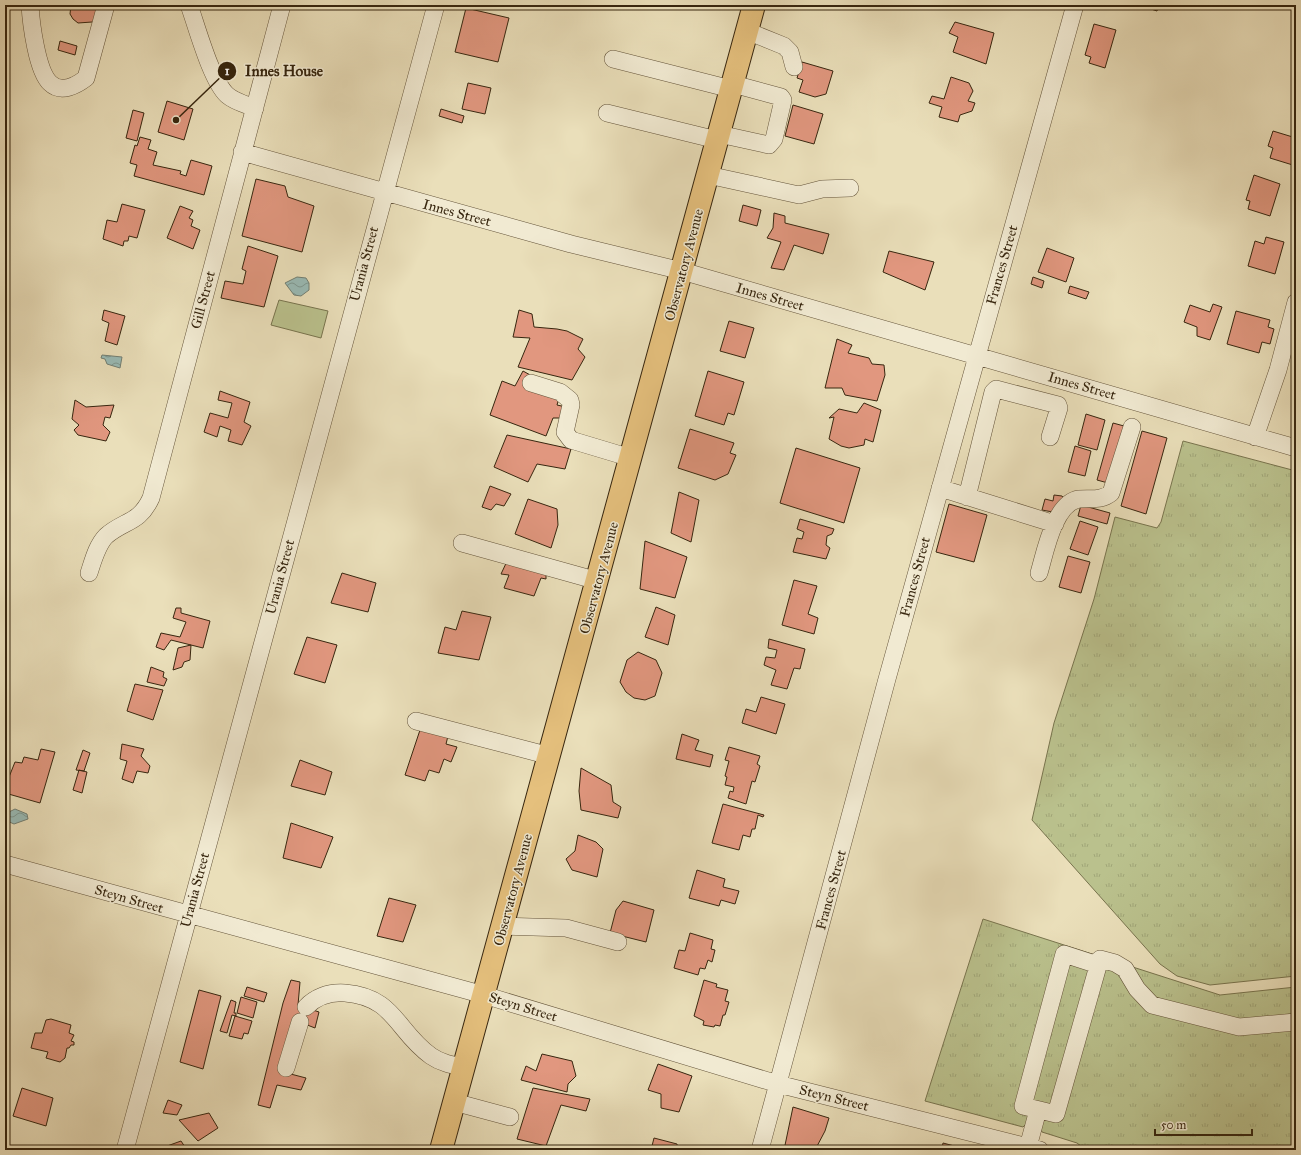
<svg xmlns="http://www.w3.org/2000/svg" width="1301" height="1155" viewBox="0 0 1301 1155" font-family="'IM FELL Great Primer',serif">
<defs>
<pattern id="grass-tufts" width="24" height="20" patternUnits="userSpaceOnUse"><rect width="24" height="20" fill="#bac18d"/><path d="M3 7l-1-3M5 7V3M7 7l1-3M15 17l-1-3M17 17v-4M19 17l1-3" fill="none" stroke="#a0a678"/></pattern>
<pattern id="water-waves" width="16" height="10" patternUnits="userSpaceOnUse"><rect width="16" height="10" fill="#99bbb6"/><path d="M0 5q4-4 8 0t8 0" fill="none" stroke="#7e9892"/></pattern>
</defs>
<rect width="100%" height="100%" fill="#eadfba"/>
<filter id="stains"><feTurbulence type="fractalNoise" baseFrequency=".005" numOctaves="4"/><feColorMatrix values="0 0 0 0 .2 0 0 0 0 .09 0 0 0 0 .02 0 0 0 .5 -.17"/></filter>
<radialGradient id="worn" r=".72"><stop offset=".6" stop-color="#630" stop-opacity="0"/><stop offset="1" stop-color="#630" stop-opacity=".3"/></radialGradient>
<path fill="url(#grass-tufts)" stroke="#78744e" d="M1183,441l113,30v505l-86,9 -33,-9 -17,-12 -128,-144 22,-97 40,-124 21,-82 42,11 4,-6z
M983,919l237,76 76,-8v163h-210l-9,-7 -35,-11 -3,-6 -11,-4 -5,5 -98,-26z"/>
<path fill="#bac18d" stroke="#78744e" d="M279,300l49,11 -7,27 -50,-13z"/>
<path fill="url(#water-waves)" stroke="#727f73" d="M297,277l9,1 3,5v7l-8,6 -7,-1 -9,-12z
M102,355l20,2 -2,11 -13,-4 -2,-5 -4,-1z
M15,809l12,5 1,5 -14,5 -9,-4 2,-7z"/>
<path fill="#e1977f" stroke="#37260f" d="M71,5h28l-2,12 -5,5 -14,1 -5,-4 -3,-5z
M1149,5h10l-2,6 -9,-3z
M466,8l43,10 -11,44 -43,-10z
M955,22l39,11 -8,31 -33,-12 5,-15 -9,-4z
M1094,24l22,6 -11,38 -16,-5 2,-6 -6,-2z
M60,41l17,5 -2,9 -17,-5z
M802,62l31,9 -7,23 -11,3 -16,-5 4,-12 -6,-2z
M951,77l18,6 4,8 -5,10 7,2 -3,8 -12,4 -2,7 -19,-5 3,-10 -13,-4 3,-7 12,3z
M468,83l23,5 -6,26 -23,-5z
M167,101l26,8 -9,31 -26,-8z
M793,105l30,9 -9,30 -29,-8z
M441,109l23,7 -2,7 -23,-7z
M133,110l11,3 -7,28 -11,-3z
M1273,131l23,7v28l-26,-8 3,-10 -5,-2z
M140,137l11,3 -3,9 9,3 -4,13 28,6 -1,3 6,2 5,-16 21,6 -8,29 -70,-19 3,-11 -7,-2 5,-18 2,1z
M1254,175l26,9 -10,32 -22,-7 2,-8 -4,-1z
M256,179l29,7 3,11 26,9 -12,46 -60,-16z
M122,204l23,6 -8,28 -8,-2 -1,5h-4l-1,5 -20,-7 4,-19 10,2z
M743,205l18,5 -4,16 -18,-5z
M180,206l13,5 -4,7 4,2 -2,6 9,4 -7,19 -26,-11z
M774,213l11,3v7l44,11 -6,20 -29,-9 -10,25 -13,-2 10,-26 -14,-4 6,-10z
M1266,237l18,5 -9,32 -27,-8 7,-25 9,3z
M248,246l30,10 -14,51 -43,-9 4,-17 18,3 3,-13 -4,-2z
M1047,248l27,10 -8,24 -28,-10z
M889,251l45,11 -9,28 -42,-18z
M1033,277l11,4 -2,7 -11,-4z
M1070,286l19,6 -3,7 -18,-6z
M1213,304l9,3 -12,33 -13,-4v-9l-13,-5 6,-17 20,7z
M104,310l21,6 -8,29 -12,-4 4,-18 -7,-3z
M519,310l13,4 2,13 23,2 10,2 16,8 -5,10 7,8 -13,23 -54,-13 12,-29 -17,-1z
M1236,311l34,9 -2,7 6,2 -4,15 -8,-2 -3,11 -32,-9z
M729,321l25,7 -9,30 -25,-7z
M837,339l15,6 -4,8 21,5 3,6 12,1 1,10 -8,26 -32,-6 -3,-7h-17z
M523,371l9,5 27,22 -2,7 9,2 -4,11h-9l-7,18 -56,-21 12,-34 13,5z
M708,371l36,11 -10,33 -6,-2 -4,12 -29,-9z
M220,391l30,11 -6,20 7,4 -9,19 -14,-4 3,-11 -11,-4 -3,11 -13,-5 6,-19 18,5 4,-15 -14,-3z
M75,400l11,7 28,-2 -4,13 -5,-1 -2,8 7,7 -4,9 -28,-6 -4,-5 5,-5 -7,-6z
M864,403l17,7 -8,32 -8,-3 -1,6 -15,3 -8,-2 -12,-7 5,-22 -5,1 10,-9 18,4z
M1086,414l19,6 -8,30 -19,-5z
M1113,423l11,3 -16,57 -11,-3z
M690,429l44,14 -4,10 6,2 -8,19 -13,6 -37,-12z
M1142,431l25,7 -21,76 -25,-8z
M507,435l64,14 -6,20 -28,-5 -9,18 -34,-15z
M1075,446l16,5 -6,25 -17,-4z
M796,448l64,20 -16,55 -64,-20z
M490,486l21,8 -7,12 -8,-2 -5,6 -9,-3z
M679,492l20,8 -8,42 -20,-9z
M1054,495l8,1 4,5 -8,12 -16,-3 3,-11 8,2z
M528,499l29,10 1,16 -7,23 -36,-14z
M949,504l38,11 -13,47 -38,-10z
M1081,505l29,8 -3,11 -29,-8z
M800,519l34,10 -2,5 -5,2 -1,9 4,3 -4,11 -33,-7 4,-14 5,1 2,-7 -7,-3z
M1080,521l18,6 -10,28 -18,-6z
M645,541l42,16 -12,41 -35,-9z
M1068,556l22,6 -9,31 -22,-6z
M509,557l37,13v9l-5,-1 -7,18 -30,-8 5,-13 -8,-1z
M342,573l34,10 -8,29 -37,-9z
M794,580l23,6 -9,28 10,4 -4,16 -32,-9z
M656,607l19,8 -7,30 -23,-8z
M176,608h5v5l29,8 -7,27 -32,-8 -7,10 -8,-3 5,-14 19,4 6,-15 -13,-4z
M462,611l29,6 -12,43 -41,-7 7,-26 11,3z
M307,637l30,8 -12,38 -31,-9z
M769,639l36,10 -5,20 -6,-1 -7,21 -16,-4 5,-15 -12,-5 2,-8 9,1 2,-8 -9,-2z
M191,645l-1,15 -6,2 -2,5 -9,3 5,-22z
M638,652l18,8 6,13 -7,23 -10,4 -11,-2 -8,-6 -6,-10 7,-22z
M151,667l13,5 -1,5 4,2 -3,7 -17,-4z
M135,684l28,6 -10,30 -26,-9z
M761,697l24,7 -9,30 -34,-11 4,-14 10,3z
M422,724l27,8 -3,12 11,3 -6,15 -7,-3 -5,14 -10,-3 -4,11 -20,-6z
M682,734l17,6 -4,10 18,5 -3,12 -34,-8z
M122,744l22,5 -3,7 9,10 -2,7 -11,-2 -4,12 -11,-4 5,-18 -7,-2z
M729,747l31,9 -3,8 3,2 -5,16 -3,-1 -6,23 -18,-6 2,-7 3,1 1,-5 -9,-2 2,-8 -2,-1 4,-15 -4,-1z
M41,749l14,3 -15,51 -35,-10v-6l10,-25 7,1 2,-6 14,3z
M83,750l7,3 -6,18 -8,-1z
M300,760l32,12 -7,23 -34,-9z
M581,768l30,17 2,17 8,5 -3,11 -37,-8 -2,-19z
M79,770l8,2 -5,21 -9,-3z
M723,804l41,11 -1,2 -5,-2 -3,14h-3l-2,8 -7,-2 -4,15 -27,-7z
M291,823l42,14 -12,31 -38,-10z
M578,835l18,7 7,7 -6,28 -25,-7 -6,-11 9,-8z
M697,870l28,9 -2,8 16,4 -4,13 -14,-4 -2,6 -30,-8z
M389,898l27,7 -13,37 -26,-6z
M623,901l31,9 -8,32 -36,-9 6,-23z
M690,933l23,7 -2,9 4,1 -3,12 -4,-2 -3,9 -5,-1 -2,7 -24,-7 5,-18 6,1z
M291,980l9,2 -2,23 21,7 -4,16 -18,-7 -14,51 23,6 -5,12 -24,-5 -7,23 -12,-3 25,-102z
M704,980l13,4 -1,3 12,3 -3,11 4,1 -4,13h-2l-3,11 -5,-1 -1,2 -11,-2 1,-4 -10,-5z
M247,987l20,6 -3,9 -20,-6z
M199,990l22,6 -18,73 -23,-7z
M241,997l16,5 -4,16 -16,-5z
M231,1000l5,2 -2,11h2v3l-4,-1 -5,18 -7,-2z
M235,1016l17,5 -4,13 -4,-1 -2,6 -13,-3z
M51,1019l20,6 -2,8 5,2 -3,6 3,1v3h-3l-2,3h-2l-2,10 -5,4 -14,-4 2,-6 -17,-4 4,-15h7l4,-13z
M542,1054l30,7 4,15 -8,8 -1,8 -46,-12 5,-14 10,5z
M658,1064l34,12 -13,36 -18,-4v-14l-13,-4z
M22,1088l31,10 -7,28 -33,-10z
M533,1088l57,11 -4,12 -25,-6 -15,41 -29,-7z
M168,1100l14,5 -5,10 -14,-2z
M793,1107l36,11 -4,13 -10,19h-31z
M209,1113l9,15 -20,13 -19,-21z
M654,1138l23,6 1,6h-27z
M181,1141l6,9h-31z
M943,1143l19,5 -1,2h-29l1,-4 9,2z"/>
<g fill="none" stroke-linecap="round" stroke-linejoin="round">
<g stroke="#64543a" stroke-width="18">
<path id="minor" d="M30,5c1,18 7,66 20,78 11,11 27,2 36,-5l20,-73
M189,5c8,22 22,75 38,90 8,7 18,9 28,13
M747,31l37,15 6,6 4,15
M613,59l118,30
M607,113l110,27
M719,134l50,11 5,-6 9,-39 -2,-3 -48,-13
M242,152l329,92 111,27 614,177
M708,175l91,20 23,-6 28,-1
M531,383l29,9 10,8 1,5 -6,27 6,8 60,18
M1255,437l23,-67 18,-68
M940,488l115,36
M967,497l26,-105 3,-3 62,16 1,3 -9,29
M462,543l136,38
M89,573c4,-12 8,-28 17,-37 18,-16 33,-12 45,-38l131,-493
M1039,573c6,-20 15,-70 40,-74 12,-1 22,2 32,-6l21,-66
M416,721l134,35
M5,864l479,131 294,89 262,66
M503,926l63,2 52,14
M1098,965l-34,-11 -41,152 33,8 44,-155 15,4 10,6 12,20 15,16 87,22 57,-5
M306,1007c10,-10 24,-15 39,-14 50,4 51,38 86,63 10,7 21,9 32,11
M286,1068l14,-46
M454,1102l56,15
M1028,1147l10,-37
M125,1150l311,-1145
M760,1150l127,-471 188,-674"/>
</g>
<g stroke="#37260f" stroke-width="24">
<path id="major" d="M441,1150l313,-1145"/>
</g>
<use href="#minor" stroke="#f1ead2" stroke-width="17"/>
<use href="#major" stroke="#e5c07d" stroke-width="22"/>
</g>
<g text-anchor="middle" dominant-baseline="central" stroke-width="3" stroke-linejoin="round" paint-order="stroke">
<g font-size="14" fill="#37260f" stroke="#f1ead2">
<text transform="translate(457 213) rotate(15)">Innes Street</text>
<text transform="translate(364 264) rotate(-75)">Urania Street</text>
<text transform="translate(684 265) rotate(-75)">Observatory Avenue</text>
<text transform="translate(1002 265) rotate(-74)">Frances Street</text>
<text transform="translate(770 297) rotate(16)">Innes Street</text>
<text transform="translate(203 300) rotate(-75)">Gill Street</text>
<text transform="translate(1082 386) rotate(16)">Innes Street</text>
<text transform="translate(280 577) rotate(-75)">Urania Street</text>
<text transform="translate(915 577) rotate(-75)">Frances Street</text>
<text transform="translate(599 578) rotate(-75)">Observatory Avenue</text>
<text transform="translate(195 890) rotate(-75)">Urania Street</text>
<text transform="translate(513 890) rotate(-75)">Observatory Avenue</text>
<text transform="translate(831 890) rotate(-75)">Frances Street</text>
<text transform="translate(129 899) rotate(16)">Steyn Street</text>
<text transform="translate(523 1007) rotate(17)">Steyn Street</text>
<text transform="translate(834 1098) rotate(14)">Steyn Street</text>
</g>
</g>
<path fill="none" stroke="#37260f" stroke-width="1.5" d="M176 120L227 71"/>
<g fill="#37260f" stroke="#f1ead2" stroke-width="1.5">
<circle cx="176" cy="120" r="4"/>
<circle cx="227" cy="71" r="10"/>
</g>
<g font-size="12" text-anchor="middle" font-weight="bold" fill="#fff">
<text x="227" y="75">1</text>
</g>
<g font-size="15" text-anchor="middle" font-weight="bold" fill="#37260f" stroke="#f1ead2" stroke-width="3" stroke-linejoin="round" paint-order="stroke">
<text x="284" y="76">Innes House</text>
</g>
<rect width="1301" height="1155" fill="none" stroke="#eadfba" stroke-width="20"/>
<rect x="6" y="6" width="1289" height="1143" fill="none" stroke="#37260f" stroke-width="2"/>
<rect x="10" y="10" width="1281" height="1135" fill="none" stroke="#37260f"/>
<path d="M1155 1129v6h97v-6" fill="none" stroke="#37260f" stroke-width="2"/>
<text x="1161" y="1129" font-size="12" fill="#37260f" stroke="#f1ead2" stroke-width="3" paint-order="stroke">50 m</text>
<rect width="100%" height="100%" filter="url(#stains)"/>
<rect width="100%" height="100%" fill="url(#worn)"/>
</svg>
